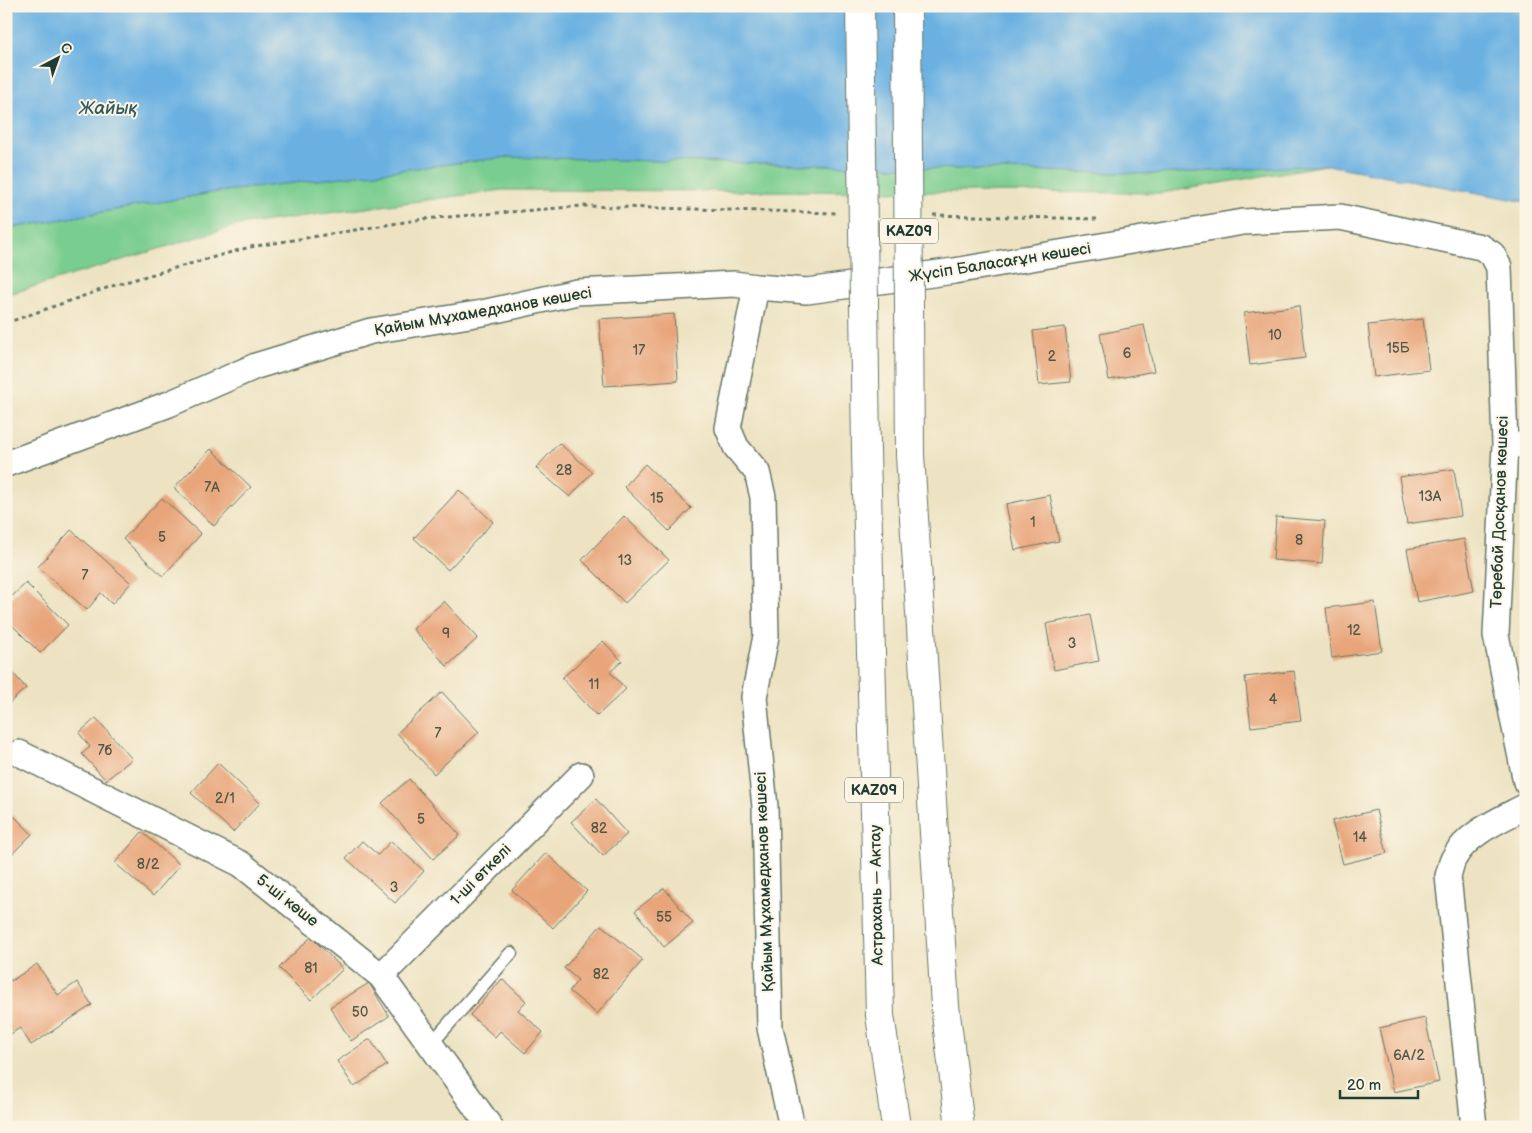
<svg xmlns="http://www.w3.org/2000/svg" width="1532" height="1133" viewBox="0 0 1532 1133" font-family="'Balsamiq Sans',sans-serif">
<rect width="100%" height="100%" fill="#fcf5e5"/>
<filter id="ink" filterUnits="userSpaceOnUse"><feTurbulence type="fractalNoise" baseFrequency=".02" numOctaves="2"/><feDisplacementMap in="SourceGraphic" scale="10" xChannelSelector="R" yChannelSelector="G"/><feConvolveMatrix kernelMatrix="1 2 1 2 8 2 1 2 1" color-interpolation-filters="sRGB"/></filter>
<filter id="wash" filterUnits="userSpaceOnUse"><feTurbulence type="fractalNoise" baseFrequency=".0096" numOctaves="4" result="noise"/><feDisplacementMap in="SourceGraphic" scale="20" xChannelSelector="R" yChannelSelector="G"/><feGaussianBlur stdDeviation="1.12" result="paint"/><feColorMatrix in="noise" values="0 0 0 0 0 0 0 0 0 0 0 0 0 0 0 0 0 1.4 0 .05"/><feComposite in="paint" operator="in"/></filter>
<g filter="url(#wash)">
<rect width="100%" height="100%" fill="#ede3c3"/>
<path fill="#79cd90" stroke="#4c8562" d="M508,157l648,17 171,-9 -165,28 -659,-3 -265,35 -232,70v-66l211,-37z"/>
<path fill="#6bb1e2" stroke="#45778b" d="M6,6h1520v196l-199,-37 -171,9 -648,-17 -291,35 -211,37z"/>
<g id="blocks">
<path fill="#e8a57a" d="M1299,306l6,52 -55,7 -6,-52z
M674,314l4,67 -74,5 -5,-67z
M1423,319l6,51 -55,7 -6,-52z
M1144,325l10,46 -45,9 -9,-46z
M1065,327l6,55 -32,3 -6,-54z
M559,443l33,29 -22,25 -34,-29z
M211,449l40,38 -37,39 -40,-38z
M645,464l46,44 -22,23 -45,-44z
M1454,469l7,47 -54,8 -8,-47z
M459,490l34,32 -45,48 -34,-32z
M1050,495l9,46 -44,9 -9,-46z
M162,498l39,36 -38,42 -40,-37z
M624,516l45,44 -44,43 -43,-43z
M1276,517l49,4 -3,43 -49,-4z
M71,530l60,53 -19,21 -11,-11 -14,17 -49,-43z
M1464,539l10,52 -57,11 -10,-53z
M26,583l42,42 -28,28 -34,-34v-17z
M444,601l34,37 -31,28 -34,-37z
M1375,602l7,49 -50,7 -6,-50z
M1090,615l9,46 -45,9 -8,-46z
M603,641l19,20 -12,11 16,17 -29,27 -35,-38z
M6,665l20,23 -20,18z
M1294,671l7,50 -50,6 -6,-50z
M442,692l37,40 -45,42 -37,-41z
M96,718l36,41 -26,21 -24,-26 8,-7 -11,-14z
M218,763l42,40 -27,29 -42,-39z
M409,779l51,56 -27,24 -51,-56z
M596,799l31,35 -24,22 -32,-34z
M1376,810l11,43 -44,11 -11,-43z
M13,815l19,19 -26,26v-38z
M142,832l38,33 -27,31 -38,-33z
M362,841l16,14 13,-14 33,30 -29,32 -49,-45z
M546,853l41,38 -34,37 -41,-38z
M664,888l29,35 -29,24 -29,-36z
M601,925l42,35 -46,54 -28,-23 9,-11 -14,-12z
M311,937l32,32 -32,31 -32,-32z
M37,964l21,31 19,-13 15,23 -61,40 -11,-17 -14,9v-64l5,8z
M502,979l24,22 -8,9 25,22 -18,21 -25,-22 -5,6 -25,-22z
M369,983l20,33 -38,25 -21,-34z
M1425,1018l14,64 -45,10 -15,-64z
M370,1039l17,26 -33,22 -17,-26z"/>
</g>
</g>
<g filter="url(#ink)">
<use href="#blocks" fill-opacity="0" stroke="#677766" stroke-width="1"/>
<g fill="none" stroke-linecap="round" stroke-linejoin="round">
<g stroke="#677766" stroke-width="15">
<path id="lane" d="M431,1044l80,-91"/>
</g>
<g stroke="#677766" stroke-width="28">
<path id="street" d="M756,287l51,4 147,-20 289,-49 97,-5 141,30 11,7 7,13 6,178 -9,190 30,147
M1505,445h21
M6,464l163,-60 87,-38 115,-35 111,-18 95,-21 157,-8 22,3 -28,141 8,19 21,25 6,25 3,139 -12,61 11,110 5,221 22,99
M19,753l222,111 140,112 109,151
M381,976l200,-201
M1474,1127l-26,-251c2,-6 3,-13 6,-18 13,-25 48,-39 72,-52"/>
</g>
<g stroke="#677766" stroke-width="30">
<path id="highway" d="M866,451l14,564 16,112
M910,455l35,551 15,121"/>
</g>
<path stroke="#677766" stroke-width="3" stroke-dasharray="4 4" stroke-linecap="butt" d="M933,215l164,4
M6,323l112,-39 132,-37 173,-28 160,-13 254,7"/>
<use href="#lane" stroke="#fff" stroke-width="12"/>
<use href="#street" stroke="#fff" stroke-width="25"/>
<use href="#highway" stroke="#fff" stroke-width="28"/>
<g stroke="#677766" stroke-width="30" stroke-linecap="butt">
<path id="highway-bridge" d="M860,6l6,445
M907,6l3,449"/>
</g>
<use href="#highway-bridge" stroke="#fff" stroke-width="28"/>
</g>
</g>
<g text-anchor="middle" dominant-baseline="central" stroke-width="4" stroke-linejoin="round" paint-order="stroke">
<g font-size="14" fill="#515746">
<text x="1275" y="335">10</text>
<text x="1398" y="348">15Б</text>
<text x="639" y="350">17</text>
<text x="1127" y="353">6</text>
<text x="1052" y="356">2</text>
<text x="564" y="470">28</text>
<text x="212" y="487">7А</text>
<text x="1430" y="496">13А</text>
<text x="657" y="498">15</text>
<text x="1033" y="522">1</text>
<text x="162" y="537">5</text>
<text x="1299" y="540">8</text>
<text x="625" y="560">13</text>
<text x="85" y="575">7</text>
<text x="1354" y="630">12</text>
<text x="446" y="633">9</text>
<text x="1072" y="643">3</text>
<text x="594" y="684">11</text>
<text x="1273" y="699">4</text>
<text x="438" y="733">7</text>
<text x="105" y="750">7б</text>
<text x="225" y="798">2/1</text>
<text x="421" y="819">5</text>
<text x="599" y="828">82</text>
<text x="1360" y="837">14</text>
<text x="148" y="864">8/2</text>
<text x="394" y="887">3</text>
<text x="664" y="917">55</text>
<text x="311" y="968">81</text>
<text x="601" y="974">82</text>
<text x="360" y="1012">50</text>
<text x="1409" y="1055">6А/2</text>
</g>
<g fill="#fcf5e5" stroke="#617469" stroke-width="1">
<rect x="880" y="218.5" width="58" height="25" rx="4"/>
<rect x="845" y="777.5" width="58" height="25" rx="4"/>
</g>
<g font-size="15" font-weight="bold" fill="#1f3d34">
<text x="909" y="231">KAZ09</text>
<text x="874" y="790">KAZ09</text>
</g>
<g font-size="16" fill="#1f3d34" stroke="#fcf5e5">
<text transform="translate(1000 263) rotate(-9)">Жүсіп Баласағұн көшесі</text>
<text transform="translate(483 312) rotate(-10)">Қайым Мұхамедханов көшесi</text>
<text transform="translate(1500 512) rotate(-88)">Төребай Досқанов көшесі</text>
<text transform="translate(481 875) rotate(-45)">1-ші өткелі</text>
<text transform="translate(765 882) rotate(-92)">Қайым Мұхамедханов көшесi</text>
<text transform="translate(877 895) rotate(-91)">Астрахань — Актау</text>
<text transform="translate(287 901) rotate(38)">5-шi көше</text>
</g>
<g font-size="18" font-style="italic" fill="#325a60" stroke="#fcf5e5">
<text x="108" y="108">Жайық</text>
</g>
</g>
<rect width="1532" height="1133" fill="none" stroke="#fcf5e5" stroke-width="25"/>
<g transform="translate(58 58) rotate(41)" stroke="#fcf5e5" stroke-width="4" paint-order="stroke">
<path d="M0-4L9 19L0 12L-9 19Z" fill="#1f3d34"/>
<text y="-8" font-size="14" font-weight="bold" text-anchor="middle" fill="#1f3d34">С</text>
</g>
<path d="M1340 1090v8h78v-8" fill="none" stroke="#1f3d34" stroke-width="2.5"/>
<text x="1347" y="1090" font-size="15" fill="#1f3d34" stroke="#fcf5e5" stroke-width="4" paint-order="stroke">20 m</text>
</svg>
